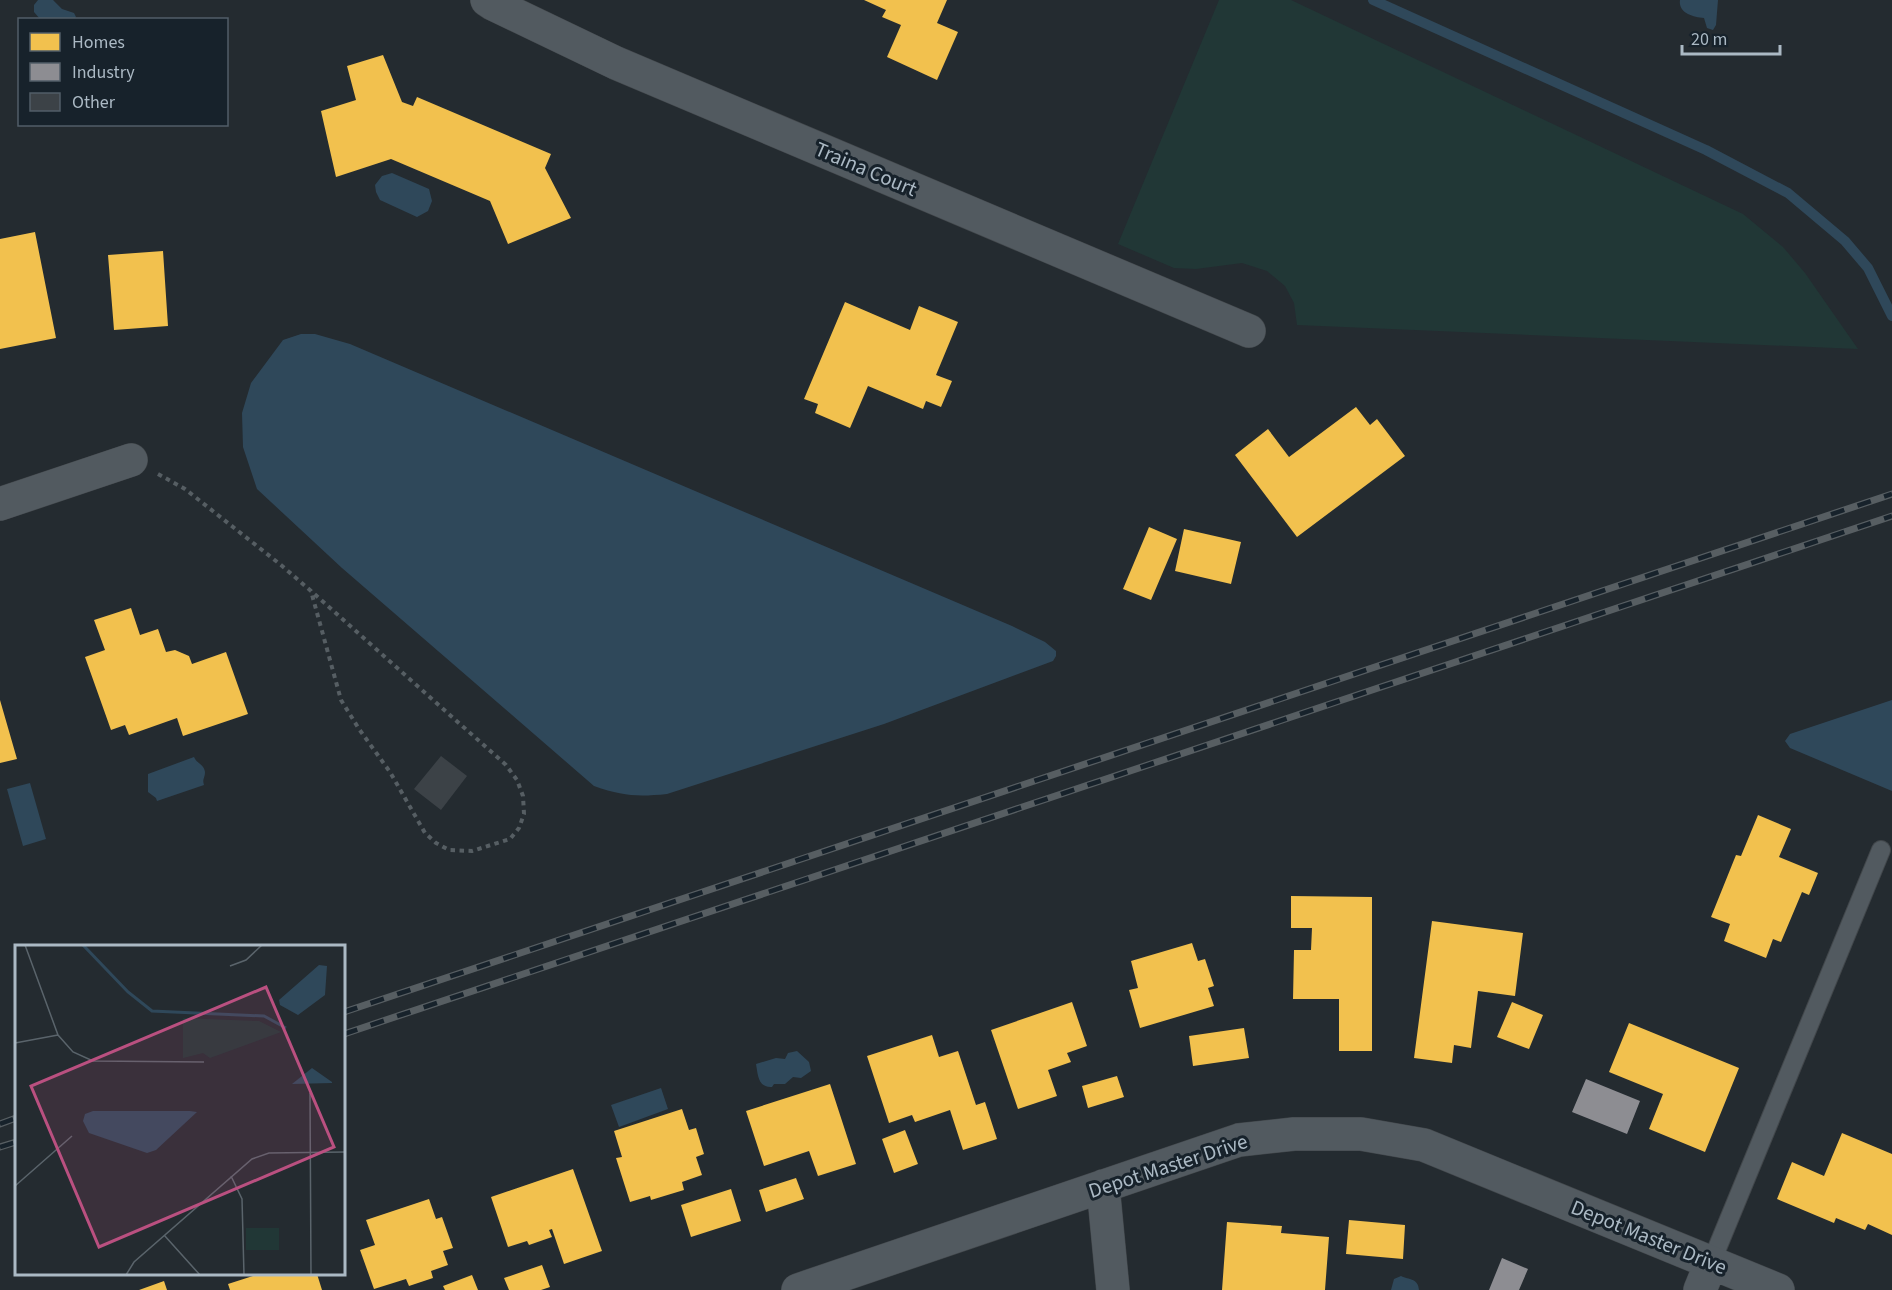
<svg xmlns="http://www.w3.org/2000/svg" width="1892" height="1290" viewBox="0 0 1892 1290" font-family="'Source Sans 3',sans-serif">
<rect width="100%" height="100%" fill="#242b30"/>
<path fill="#213736" d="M1219,0h72l452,214 40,33 22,26 53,76 -561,-24 -3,-22 -9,-17 -18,-15 -25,-8 -46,6 -22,-1 -56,-24z"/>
<path fill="#2f485a" d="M38,0h15l9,9 12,4 2,4 -2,2h-34l-6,-7v-7z
M1680,0h38l-2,25 -3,5 -6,-2 -3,-10c-11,-1 -26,-5 -24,-18z
M392,173l37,16 3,12 -4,10 -11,6 -37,-17 -4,-8 -1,-7 7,-9z
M301,334h14l35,10 662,282 33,16 11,9v5l-3,5 -169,63 -217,70c-30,3 -44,2 -73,-8l-252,-218 -85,-79 -14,-42 -1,-34 9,-30 32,-43z
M1892,700v91l-102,-43 -5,-7 5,-7z
M194,757c2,6 10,7 11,15 0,6 -3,7 -1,13l-47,16 -1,-3 -8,-6v-18z
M30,783l16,56 -23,7 -16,-57z
M797,1051l12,11 2,9 -10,7 -8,-1 -8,7h-11l-2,3c-14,1 -14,-12 -16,-23l20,-6 9,1 3,-6z
M661,1088l7,21 -49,18 -8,-22z
M1401,1276c8,4 17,2 18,14h-28l3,-11z"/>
<path fill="#f2c14e" d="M864,0h83l-10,23 21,9 -21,48 -50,-23 14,-32 -19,-8 4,-7z
M383,55l19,47 11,4 4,-9 134,57 -6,14 26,50 -63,26 -18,-43 -99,-42 -55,18 -15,-66 35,-11 -9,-34z
M35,232l21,106 -56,11v-110z
M163,251l5,75 -54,4 -6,-75z
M845,302l65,28 9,-24 39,16 -22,53 16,6 -11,26 -15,-6 -3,8 -55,-23 -18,42 -35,-15 3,-9 -14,-5z
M1356,407l14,18 7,-6 28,37 -108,81 -62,-82 33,-26 21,28z
M1149,527l28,12 -26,61 -28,-11z
M1184,529l57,13 -10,42 -56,-13z
M131,608l9,27 18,-6 8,23 9,-2 14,6 3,8 34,-12 22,62 -65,22 -6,-18 -48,17 -4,-10 -14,5 -26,-73 20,-7 -11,-30z
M0,700l17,59 -17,4z
M1758,815l33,14 -12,28 39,16 -9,22 -7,-3 -21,50 -8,-3 -7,19 -42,-17 6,-17 -19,-7 25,-62 5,1z
M1291,896l81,1v154h-33v-52h-46l1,-49h17l1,-22h-21z
M1432,921l91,12 -8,63 -37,-5 -7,57 -17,-3 -2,18 -38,-5z
M1192,943l6,18 7,-2 9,27 -6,2 6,18 -74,22 -11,-38 9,-2 -7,-27z
M1072,1002l15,44 -20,7 4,9 -23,8 9,26 -39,13 -27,-79z
M1512,1002l31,13 -14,34 -32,-12z
M1629,1023l110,45 -34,84 -56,-23 14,-35 -54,-22z
M1244,1028l5,30 -56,8 -4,-30z
M932,1035l7,22 19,-6 18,54 9,-3 12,37 -34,11 -13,-40 -35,12 -3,-7 -23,8 -22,-67z
M1117,1076l7,21 -36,11 -6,-22z
M830,1084l26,80 -38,12 -9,-25 -45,15 -18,-55z
M682,1109l7,21 7,-2 8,26 -8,3 6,18 -20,7 2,8 -33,10 -1,-4 -20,6 -14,-44 6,-1 -8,-26z
M905,1130l13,34 -24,9 -12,-34z
M1842,1133l50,21v81l-24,-11 -3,6 -29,-12 -2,5 -57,-24 15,-37 32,14z
M573,1169l29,82 -38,13 -12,-35 -3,1 3,7 -23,8 -2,-4 -19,6 -17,-50z
M796,1178l8,21 -38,13 -7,-22z
M731,1189l10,32 -50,16 -10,-32z
M429,1199l7,20 6,-2 11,31 -10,3 5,14 -17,6 2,7 -24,8 -3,-7 -32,10 -14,-39 15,-5 -9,-25z
M1349,1220l56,5 -2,34 -57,-5z
M1227,1222l55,4 -1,7 48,4 -4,53h-103z
M542,1265l8,22 -9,3h-32l-5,-12z
M259,1274h58l5,16h-92l-2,-6z
M472,1275l6,15h-33l-2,-4z
M164,1281l3,9h-28z"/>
<path fill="#8d8d92" d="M1586,1079l54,22 -13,33 -55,-22z
M1502,1258l26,11 -9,21h-30z"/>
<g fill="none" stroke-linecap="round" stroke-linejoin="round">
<path stroke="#2f485a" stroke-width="10" d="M1373,0l333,150 82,43 57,48 23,27 24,48"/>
</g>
<path fill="#3c4247" d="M441,756l26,20 -26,34 -27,-21z"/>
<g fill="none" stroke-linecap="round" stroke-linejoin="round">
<g stroke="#42474b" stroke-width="20">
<path id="lane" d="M1711,1263l170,-413"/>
</g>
<g stroke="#42474b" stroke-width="34">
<path id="street" d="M487,0l6,4 123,59 633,268
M0,504l131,-44
M1103,1186l10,104
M798,1290l441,-150 55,-6h67l63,11 354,145
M1700,1290l11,-27"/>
</g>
<path stroke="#565e63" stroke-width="4" stroke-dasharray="4.5 4.5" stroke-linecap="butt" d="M158,474l27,15 96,76 30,26 195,174 11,15 6,16 1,18 -5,14 -9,11 -38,12 -23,-1 -13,-7 -11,-10 -35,-61 -31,-43 -18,-29 -30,-109"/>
<use href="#lane" stroke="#525a60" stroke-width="18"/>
<use href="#street" stroke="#525a60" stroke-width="33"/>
<g stroke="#575e62" stroke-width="7">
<path id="rail" d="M344,1012l1548,-518
M344,1034l1548,-518
M0,1124l16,-6
M0,1147l16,-5"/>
</g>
<use href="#rail" stroke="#17222b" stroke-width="4.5" stroke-dasharray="14" stroke-linecap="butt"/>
</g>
<g text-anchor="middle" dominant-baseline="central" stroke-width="6" stroke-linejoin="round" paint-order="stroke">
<g font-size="21" fill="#abb9c4" stroke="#17222b">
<text transform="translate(866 169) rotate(23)">Traina Court</text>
<text transform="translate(1168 1166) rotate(-18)">Depot Master Drive</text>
<text transform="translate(1649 1237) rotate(22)">Depot Master Drive</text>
</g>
</g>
<g transform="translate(15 945)">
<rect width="330" height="330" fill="#242b30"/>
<path d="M168,73l76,3 22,11 -71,26 -7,-5 -20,5zM231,283h33v22h-33z" fill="#213736"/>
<path d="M304,20l8,1 -2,29 -27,20 -18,-10 -1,-5zM297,123l20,14v1l-40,1zM78,166h97l7,1 -41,38 -9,3 -58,-20 -6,-12 2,-7z" fill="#2f485a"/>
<path fill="none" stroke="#2f485a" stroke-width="3" d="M68,0l45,47 24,19 112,5 22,12"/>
<path fill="none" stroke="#5a646b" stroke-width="1.5" d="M10,0l33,90 15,17 20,9 111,1M215,21l16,-6 16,-15M0,98l43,-8M295,148l1,182M216,231l11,23 2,76M0,241l57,-50M149,290l36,40M111,330l8,-13 118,-103 17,-6 76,-1"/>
<path fill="#ba5080" fill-opacity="0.15" stroke="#ba5080" stroke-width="3" d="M251,42l68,160 -235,100 -68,-161z"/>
<rect width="330" height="330" fill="none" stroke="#abb9c4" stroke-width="3"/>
</g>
<rect x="18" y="18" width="210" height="108" fill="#17222b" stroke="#525e68" stroke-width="1.5"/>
<rect x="30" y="33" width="30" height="18" fill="#f2c14e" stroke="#525e68" stroke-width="1.5"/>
<text x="72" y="48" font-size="18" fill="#abb9c4">Homes</text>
<rect x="30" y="63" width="30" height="18" fill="#8d8d92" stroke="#525e68" stroke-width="1.5"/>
<text x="72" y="78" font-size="18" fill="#abb9c4">Industry</text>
<rect x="30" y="93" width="30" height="18" fill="#3c4247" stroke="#525e68" stroke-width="1.5"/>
<text x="72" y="108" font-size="18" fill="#abb9c4">Other</text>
<path d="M1682 45v9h98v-9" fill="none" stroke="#abb9c4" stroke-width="3"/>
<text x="1691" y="45" font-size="18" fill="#abb9c4" stroke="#17222b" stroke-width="4.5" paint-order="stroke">20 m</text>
</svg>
